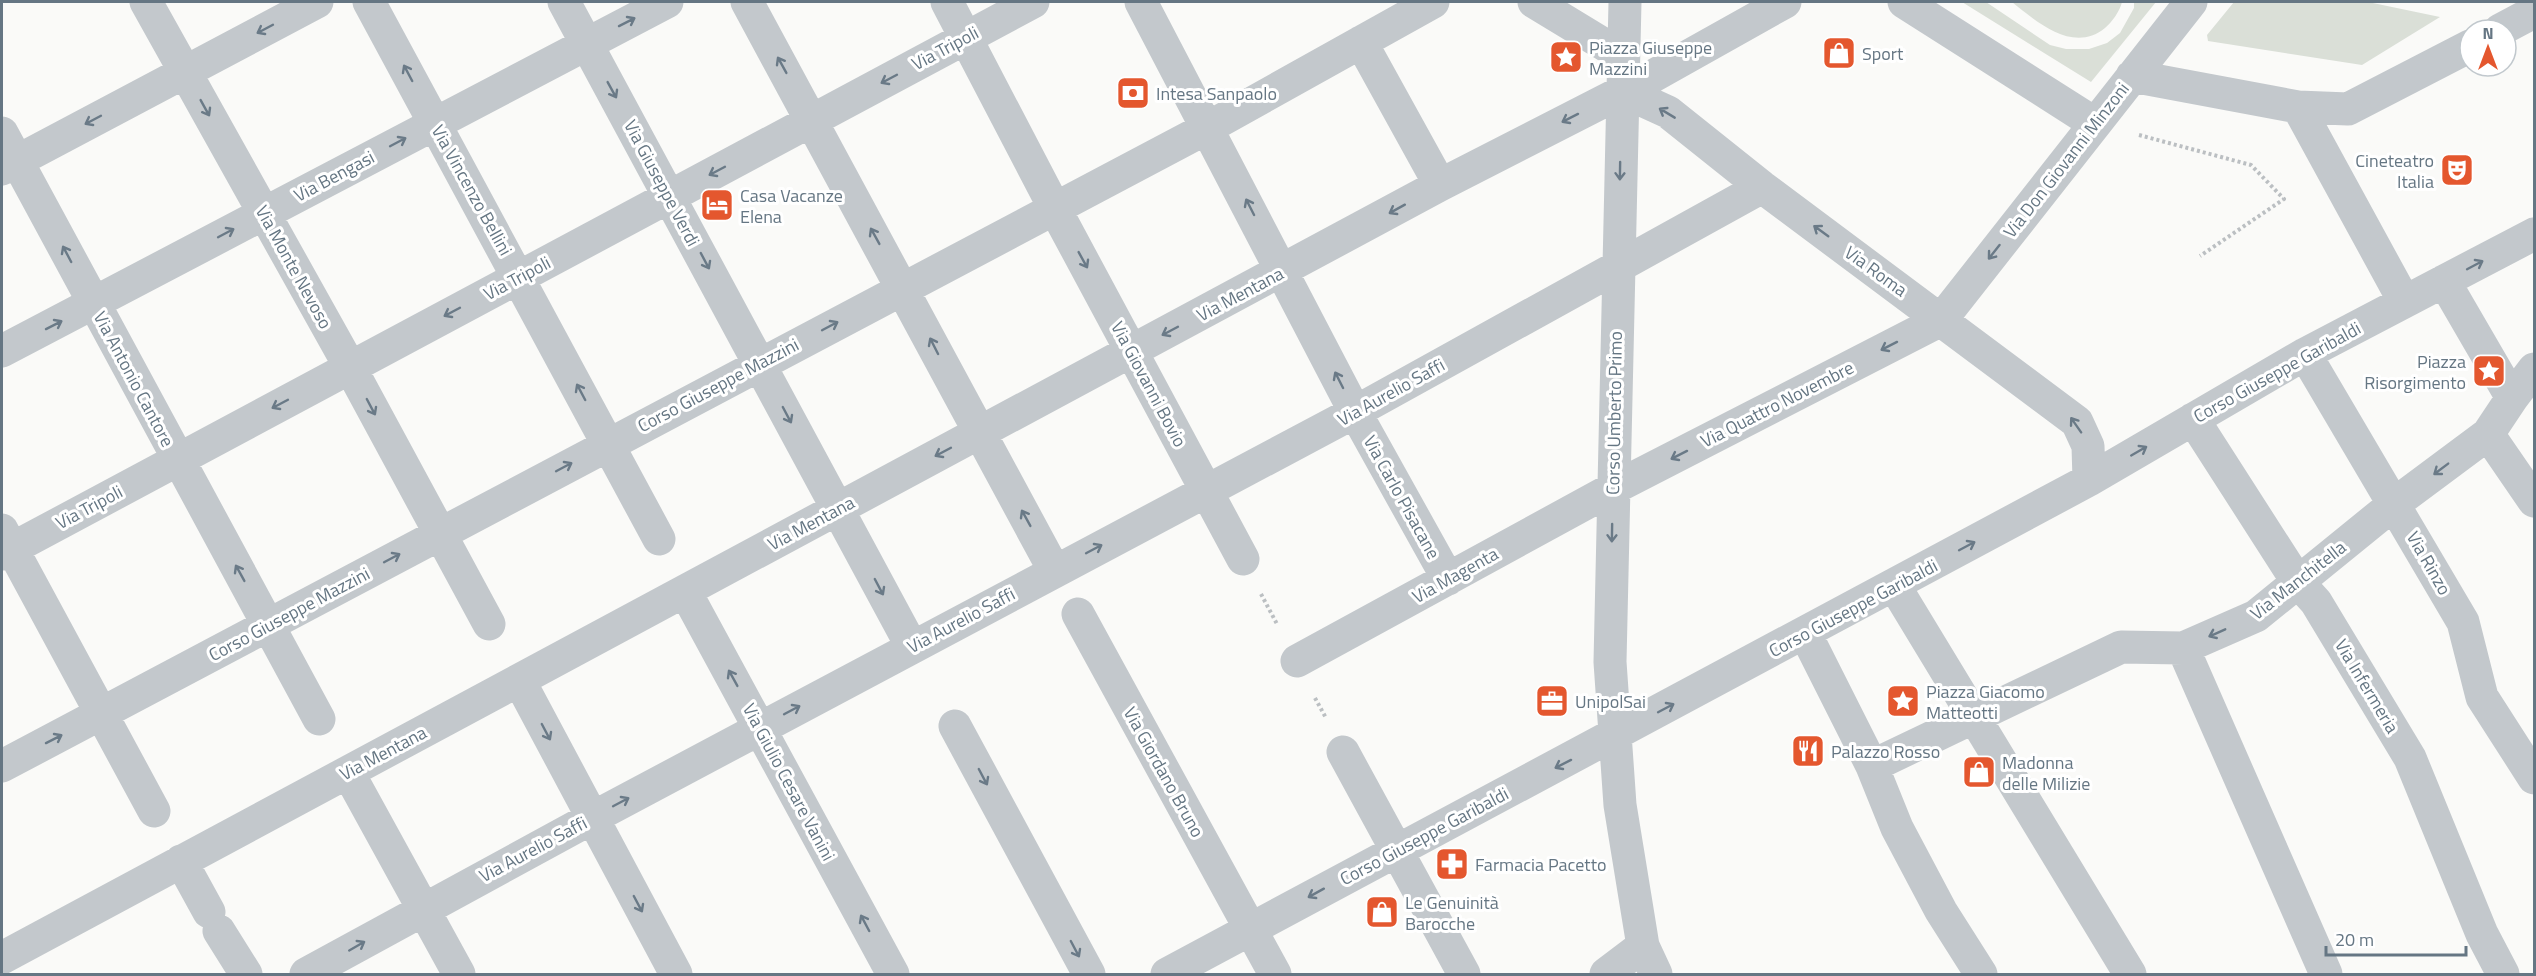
<svg xmlns="http://www.w3.org/2000/svg" width="2536" height="976" viewBox="0 0 2536 976" font-family="'Titillium Web',sans-serif">
<rect width="100%" height="100%" fill="#fafaf8"/>
<path fill="#dadfd7" d="M1962,2h24l64,43 16,4h23l18,-6 13,-10 14,-25v-6h22l-65,80z
M2012,2h110c-2,9 -10,20 -17,26 -32,26 -68,-6 -93,-26z
M2234,2h134l72,15 -78,48 -154,-24 -1,-6z"/>
<g fill="none" stroke-linecap="round" stroke-linejoin="round">
<path stroke="#bbbfc2" stroke-width="4" stroke-dasharray="3 3" stroke-linecap="butt" d="M2139,135l112,30 33,34 -84,57
M1261,594l16,30
M1315,698l11,20"/>
<path stroke="#c3c8cc" stroke-width="33" d="M146,2l204,365 139,257
M369,2l290,537
M564,2l348,645
M747,2l307,568
M947,2l108,207 188,350
M1141,2l214,410 93,167
M1534,2l89,54
M1625,2l-15,660 10,143 23,141 13,28
M1904,2l190,121
M2500,30l34,-18
M1361,42l79,143
M2132,76l166,31 50,2 122,-63
M1622,91l46,21 94,75 315,235 11,24 1,34
M2298,107l106,194
M2,133l317,586
M2,169l315,-167
M2444,281l68,117 22,-29
M2,351l665,-349
M2305,354l158,268 19,75 52,81
M2193,419l104,162 19,21 94,156 72,176 21,40
M2488,434l46,67
M2,530l152,281
M2,554l1031,-552
M1894,585l236,389
M685,591l208,383
M1078,614l197,360
M1805,633l67,133 249,-119 62,1 73,-32 138,-112 94,-70 24,-36
M2183,648l143,326
M1297,661l315,-172 329,-169 250,-318
M519,680l157,294
M955,726l134,248
M1343,752l121,222
M2,766l1207,-639 224,-125
M1872,766l25,62 44,83 40,63
M348,772l111,202
M181,861l28,51
M219,931l27,43
M2,958l1438,-773 213,-109 132,-74
M306,974l286,-156 763,-406 407,-225
M1167,974l922,-494 216,-126 229,-120
M1606,974l37,-28"/>
</g>
<defs><path id="oneway-shaft" d="M-6 0H5M1.5-3L5.5 0L1.5 3" fill="none" stroke-width="1.6" stroke-linecap="round" stroke-linejoin="round" transform="scale(1.5)"/></defs>
<g stroke="#6a7a87">
<use href="#oneway-shaft" transform="translate(627 22) rotate(-27)"/>
<use href="#oneway-shaft" transform="translate(265 29) rotate(152)"/>
<use href="#oneway-shaft" transform="translate(782 65) rotate(-119)"/>
<use href="#oneway-shaft" transform="translate(408 73) rotate(-118)"/>
<use href="#oneway-shaft" transform="translate(889 79) rotate(152)"/>
<use href="#oneway-shaft" transform="translate(612 90) rotate(61)"/>
<use href="#oneway-shaft" transform="translate(205 108) rotate(61)"/>
<use href="#oneway-shaft" transform="translate(1667 113) rotate(-149)"/>
<use href="#oneway-shaft" transform="translate(1570 118) rotate(153)"/>
<use href="#oneway-shaft" transform="translate(93 120) rotate(152)"/>
<use href="#oneway-shaft" transform="translate(398 142) rotate(-28)"/>
<use href="#oneway-shaft" transform="translate(717 171) rotate(152)"/>
<use href="#oneway-shaft" transform="translate(1620 171) rotate(91)"/>
<use href="#oneway-shaft" transform="translate(1250 207) rotate(-117)"/>
<use href="#oneway-shaft" transform="translate(1397 209) rotate(151)"/>
<use href="#oneway-shaft" transform="translate(1821 231) rotate(-144)"/>
<use href="#oneway-shaft" transform="translate(226 233) rotate(-28)"/>
<use href="#oneway-shaft" transform="translate(875 236) rotate(-119)"/>
<use href="#oneway-shaft" transform="translate(1994 252) rotate(128)"/>
<use href="#oneway-shaft" transform="translate(67 254) rotate(-118)"/>
<use href="#oneway-shaft" transform="translate(1083 260) rotate(61)"/>
<use href="#oneway-shaft" transform="translate(705 261) rotate(62)"/>
<use href="#oneway-shaft" transform="translate(2475 265) rotate(-28)"/>
<use href="#oneway-shaft" transform="translate(452 312) rotate(152)"/>
<use href="#oneway-shaft" transform="translate(54 325) rotate(-27)"/>
<use href="#oneway-shaft" transform="translate(830 326) rotate(-28)"/>
<use href="#oneway-shaft" transform="translate(1170 331) rotate(152)"/>
<use href="#oneway-shaft" transform="translate(934 346) rotate(-117)"/>
<use href="#oneway-shaft" transform="translate(1889 346) rotate(153)"/>
<use href="#oneway-shaft" transform="translate(1339 380) rotate(-117)"/>
<use href="#oneway-shaft" transform="translate(581 392) rotate(-118)"/>
<use href="#oneway-shaft" transform="translate(280 404) rotate(152)"/>
<use href="#oneway-shaft" transform="translate(371 407) rotate(62)"/>
<use href="#oneway-shaft" transform="translate(787 415) rotate(62)"/>
<use href="#oneway-shaft" transform="translate(2076 425) rotate(-125)"/>
<use href="#oneway-shaft" transform="translate(2139 451) rotate(-30)"/>
<use href="#oneway-shaft" transform="translate(943 452) rotate(152)"/>
<use href="#oneway-shaft" transform="translate(1679 455) rotate(153)"/>
<use href="#oneway-shaft" transform="translate(564 467) rotate(-28)"/>
<use href="#oneway-shaft" transform="translate(2441 469) rotate(143)"/>
<use href="#oneway-shaft" transform="translate(1026 518) rotate(-119)"/>
<use href="#oneway-shaft" transform="translate(1612 533) rotate(91)"/>
<use href="#oneway-shaft" transform="translate(1967 546) rotate(-28)"/>
<use href="#oneway-shaft" transform="translate(1094 549) rotate(-28)"/>
<use href="#oneway-shaft" transform="translate(392 558) rotate(-28)"/>
<use href="#oneway-shaft" transform="translate(240 573) rotate(-119)"/>
<use href="#oneway-shaft" transform="translate(879 587) rotate(62)"/>
<use href="#oneway-shaft" transform="translate(2217 633) rotate(156)"/>
<use href="#oneway-shaft" transform="translate(733 678) rotate(-119)"/>
<use href="#oneway-shaft" transform="translate(1666 708) rotate(-28)"/>
<use href="#oneway-shaft" transform="translate(792 710) rotate(-28)"/>
<use href="#oneway-shaft" transform="translate(546 732) rotate(62)"/>
<use href="#oneway-shaft" transform="translate(54 739) rotate(-27)"/>
<use href="#oneway-shaft" transform="translate(1563 764) rotate(153)"/>
<use href="#oneway-shaft" transform="translate(983 777) rotate(62)"/>
<use href="#oneway-shaft" transform="translate(621 802) rotate(-28)"/>
<use href="#oneway-shaft" transform="translate(1316 893) rotate(151)"/>
<use href="#oneway-shaft" transform="translate(638 904) rotate(62)"/>
<use href="#oneway-shaft" transform="translate(865 923) rotate(-118)"/>
<use href="#oneway-shaft" transform="translate(357 946) rotate(-30)"/>
<use href="#oneway-shaft" transform="translate(1075 949) rotate(62)"/>
</g>
<defs>
<g id="shop-square" transform="scale(1.725)"><rect x="-9" y="-9" width="18" height="18" rx="4" fill="#e4572e" stroke="#fff"/><path d="M-5-2.5h2.3a2.7 3.5 0 0 1 5.4 0H5L5.5 6h-11ZM-1.5-2.5h3a1.5 2.3 0 0 0-3 0Z" fill="#fff"/></g>
<g id="sight-square" transform="scale(1.725)"><rect x="-9" y="-9" width="18" height="18" rx="4" fill="#e4572e" stroke="#fff"/><path d="M0-6L1.8-2.2L6-1.7L2.9 1.2L3.7 5.4L0 3.3L-3.7 5.4L-2.9 1.2L-6-1.7L-1.8-2.2Z" fill="#fff"/></g>
<g id="bank-square" transform="scale(1.725)"><rect x="-9" y="-9" width="18" height="18" rx="4" fill="#e4572e" stroke="#fff"/><path d="M-6-4H6V4H-6ZM0-2.3a2.3 2.3 0 1 0 0 4.6a2.3 2.3 0 1 0 0-4.6Z" fill="#fff"/></g>
<g id="theatre-square" transform="scale(1.725)"><rect x="-9" y="-9" width="18" height="18" rx="4" fill="#e4572e" stroke="#fff"/><path d="M-5-5.5Q0-4 5-5.5V0Q5 5 0 6Q-5 5-5 0ZM-3.3-2.5H-1v1.5H-3.3ZM1-2.5H3.3v1.5H1ZM-2.8 1Q0 5.5 2.8 1Z" fill="#fff"/></g>
<g id="hotel-square" transform="scale(1.725)"><rect x="-9" y="-9" width="18" height="18" rx="4" fill="#e4572e" stroke="#fff"/><path d="M-6-4.5h1.5V1H6V5H4.5V3h-9V5H-6ZM-4 0a1.8 1.8 0 1 1 3.6 0ZM.5 0V-2.5h3Q6-2.5 6 0Z" fill="#fff"/></g>
<g id="office-square" transform="scale(1.725)"><rect x="-9" y="-9" width="18" height="18" rx="4" fill="#e4572e" stroke="#fff"/><path d="M-6-3h4V-5.5h4V-3h4V5H-6ZM-1-4.5V-3h2v-1.5ZM-6 0V1H6V0Z" fill="#fff"/></g>
<g id="restaurant-square" transform="scale(1.725)"><rect x="-9" y="-9" width="18" height="18" rx="4" fill="#e4572e" stroke="#fff"/><path d="M-5-6h1v4h1v-4h1v4h1v-4h1v5L-1.5 .5V6h-2V.5L-5-1ZM5-6V6H3V1.5H1.5Q1.5-4 5-6Z" fill="#fff"/></g>
<g id="pharmacy-square" transform="scale(1.725)"><rect x="-9" y="-9" width="18" height="18" rx="4" fill="#e4572e" stroke="#fff"/><path d="M-2-6h4v4h4v4h-4v4h-4v-4h-4v-4h4Z" fill="#fff"/></g>
</defs>
<g fill-rule="evenodd">
<use href="#shop-square" x="1839" y="53"/>
<use href="#sight-square" x="1566" y="57"/>
<use href="#bank-square" x="1133" y="93"/>
<use href="#theatre-square" x="2457" y="170"/>
<use href="#hotel-square" x="717" y="205"/>
<use href="#sight-square" x="2489" y="371"/>
<use href="#office-square" x="1552" y="701"/>
<use href="#sight-square" x="1903" y="701"/>
<use href="#restaurant-square" x="1808" y="751"/>
<use href="#shop-square" x="1979" y="772"/>
<use href="#pharmacy-square" x="1452" y="864"/>
<use href="#shop-square" x="1382" y="912"/>
</g>
<g text-anchor="middle" dominant-baseline="central" stroke-width="6" stroke-linejoin="round" paint-order="stroke">
<g font-size="18" fill="#657683" stroke="#fff" text-anchor="start">
<text x="1589" y="47">Piazza Giuseppe<tspan x="1589" dy="21">Mazzini</tspan></text>
<text x="1862" y="53">Sport</text>
<text x="1156" y="93">Intesa Sanpaolo</text>
<text x="2434" y="160" text-anchor="end">Cineteatro<tspan x="2434" dy="21">Italia</tspan></text>
<text x="740" y="195">Casa Vacanze<tspan x="740" dy="21">Elena</tspan></text>
<text x="2466" y="361" text-anchor="end">Piazza<tspan x="2466" dy="21">Risorgimento</tspan></text>
<text x="1926" y="691">Piazza Giacomo<tspan x="1926" dy="21">Matteotti</tspan></text>
<text x="1575" y="701">UnipolSai</text>
<text x="1831" y="751">Palazzo Rosso</text>
<text x="2002" y="762">Madonna<tspan x="2002" dy="21">delle Milizie</tspan></text>
<text x="1475" y="864">Farmacia Pacetto</text>
<text x="1405" y="902">Le Genuinità<tspan x="1405" dy="21">Barocche</tspan></text>
</g>
<g font-size="18" fill="#657683" stroke="#fff">
<text transform="translate(945 48) rotate(-28)">Via Tripoli</text>
<text transform="translate(2066 160) rotate(-52)">Via Don Giovanni Minzoni</text>
<text transform="translate(334 176) rotate(-28)">Via Bengasi</text>
<text transform="translate(662 183) rotate(62)">Via Giuseppe Verdi</text>
<text transform="translate(472 190) rotate(61)">Via Vincenzo Bellini</text>
<text transform="translate(294 267) rotate(61)">Via Monte Nevoso</text>
<text transform="translate(1876 271) rotate(36)">Via Roma</text>
<text transform="translate(517 278) rotate(-28)">Via Tripoli</text>
<text transform="translate(1240 294) rotate(-28)">Via Mentana</text>
<text transform="translate(2277 372) rotate(-29)">Corso Giuseppe Garibaldi</text>
<text transform="translate(134 379) rotate(62)">Via Antonio Cantore</text>
<text transform="translate(1149 384) rotate(62)">Via Giovanni Bovio</text>
<text transform="translate(718 385) rotate(-28)">Corso Giuseppe Mazzini</text>
<text transform="translate(1391 392) rotate(-29)">Via Aurelio Saffi</text>
<text transform="translate(1777 404) rotate(-27)">Via Quattro Novembre</text>
<text transform="translate(1614 413) rotate(-89)">Corso Umberto Primo</text>
<text transform="translate(1402 497) rotate(61)">Via Carlo Pisacane</text>
<text transform="translate(89 507) rotate(-28)">Via Tripoli</text>
<text transform="translate(811 523) rotate(-28)">Via Mentana</text>
<text transform="translate(2429 563) rotate(60)">Via Rinzo</text>
<text transform="translate(1455 575) rotate(-29)">Via Magenta</text>
<text transform="translate(2298 580) rotate(-38)">Via Manchitella</text>
<text transform="translate(1853 608) rotate(-28)">Corso Giuseppe Garibaldi</text>
<text transform="translate(289 614) rotate(-28)">Corso Giuseppe Mazzini</text>
<text transform="translate(961 620) rotate(-28)">Via Aurelio Saffi</text>
<text transform="translate(2367 686) rotate(59)">Via Infermeria</text>
<text transform="translate(383 753) rotate(-28)">Via Mentana</text>
<text transform="translate(1164 772) rotate(61)">Via Giordano Bruno</text>
<text transform="translate(789 782) rotate(62)">Via Giulio Cesare Vanini</text>
<text transform="translate(1424 836) rotate(-28)">Corso Giuseppe Garibaldi</text>
<text transform="translate(533 849) rotate(-28)">Via Aurelio Saffi</text>
</g>
</g>
<rect width="2536" height="976" fill="none" stroke="#657683" stroke-width="6"/>
<g transform="translate(2488 48)"><circle r="28" fill="#ffffff" stroke="#c1c8cd" stroke-width="1.5"/>
<path d="M0-4.5L10 22L0 15L-10 22Z" fill="#e4572e"/>
<text y="-9" font-size="16" font-weight="bold" text-anchor="middle" fill="#657683">N</text>
</g>
<path d="M2326 946v9h140v-9" fill="none" stroke="#657683" stroke-width="3"/>
<text x="2335" y="946" font-size="18" fill="#657683" stroke="#ffffff" stroke-width="4.5" paint-order="stroke">20 m</text>
</svg>
